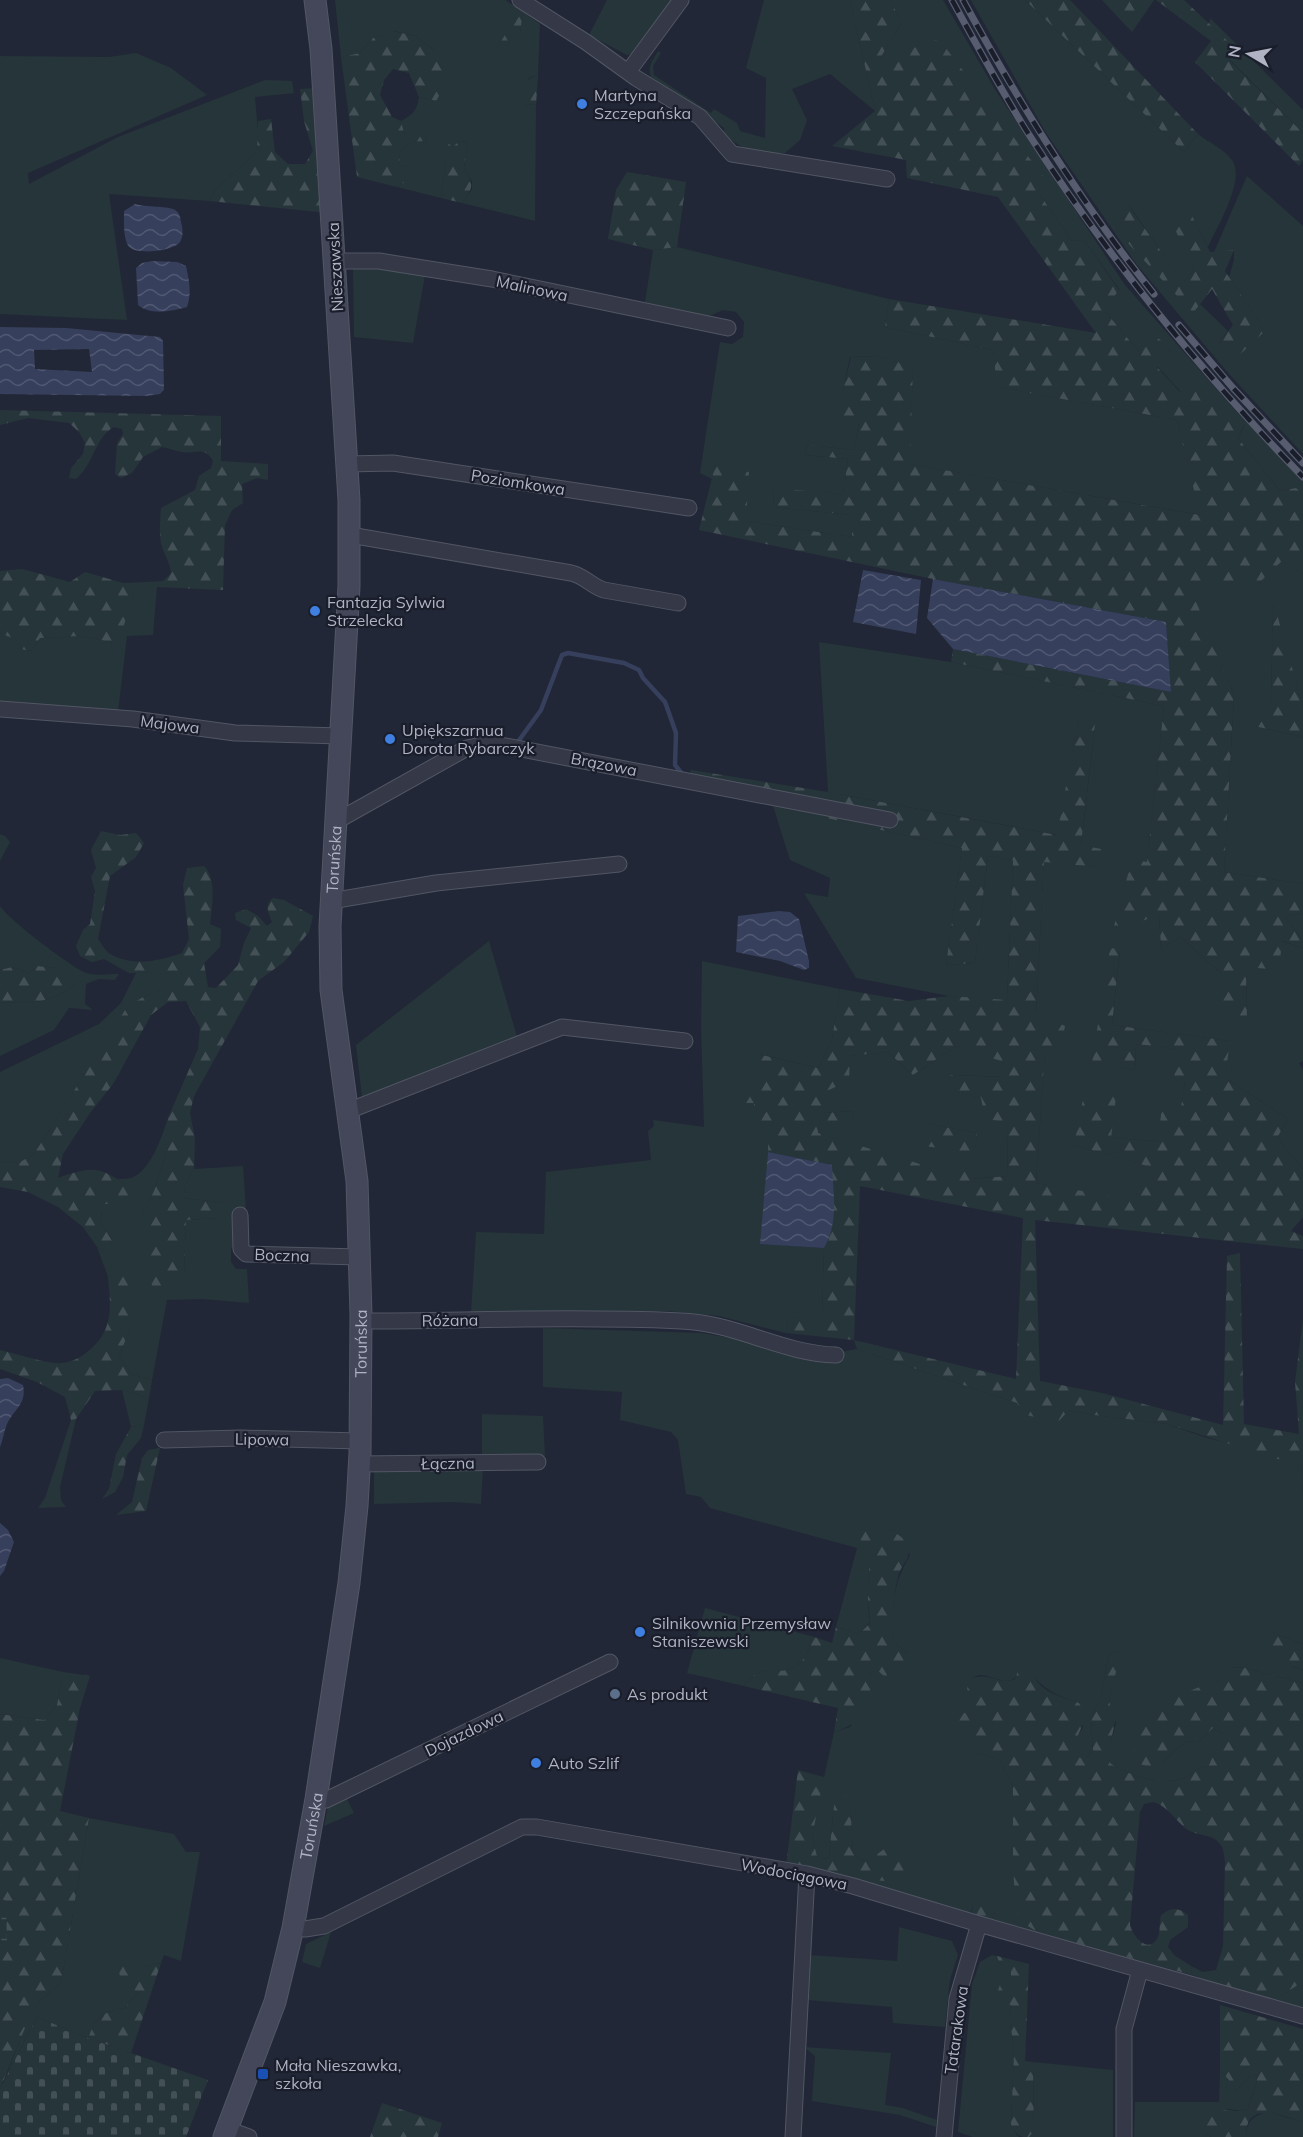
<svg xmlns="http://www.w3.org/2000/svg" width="1303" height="2137" viewBox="0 0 1303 2137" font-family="Mulish,sans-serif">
<defs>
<pattern id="forest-firs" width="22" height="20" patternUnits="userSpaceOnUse" patternTransform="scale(1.5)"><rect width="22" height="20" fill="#26353a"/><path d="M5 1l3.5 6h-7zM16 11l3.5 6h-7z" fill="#435055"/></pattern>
<pattern id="wetland-marsh" width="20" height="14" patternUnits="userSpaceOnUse" patternTransform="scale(1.5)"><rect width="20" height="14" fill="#26353a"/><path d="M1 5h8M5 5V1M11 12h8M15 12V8" fill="none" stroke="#435055"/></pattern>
<pattern id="cemetery-stones" width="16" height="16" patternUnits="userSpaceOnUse" patternTransform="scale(1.5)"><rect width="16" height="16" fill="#26353a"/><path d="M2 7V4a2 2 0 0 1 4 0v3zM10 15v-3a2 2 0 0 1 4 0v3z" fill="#435055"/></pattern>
<pattern id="water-waves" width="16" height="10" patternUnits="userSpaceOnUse" patternTransform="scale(1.5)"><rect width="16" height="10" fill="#363f5c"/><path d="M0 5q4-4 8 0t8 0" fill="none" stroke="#515872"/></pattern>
</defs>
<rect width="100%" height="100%" fill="#212736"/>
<path fill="#26353a" d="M335,0h171l6,9 -2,18 -12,19 22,-13 3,-21 17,12 -2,51 -9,3 -4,26 11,1 -1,116 -73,-18 10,-14v-7l-8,-14 4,-26 -9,-1 -13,19 -5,38 -44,-11 11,-7v-13l-8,-2 -1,-11 11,-12 16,-1 1,-5h-22l-4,-15c12,-6 16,-11 18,-24l17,4 1,-48 -21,-17 -23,-5 -20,7 -13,15 -19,4z
M607,0h66l-35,54 -11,1 -38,-20z
M764,0h86l25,111 -45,-37 -38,15 15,31 -7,20 -15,13 -32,1 -28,-18 -1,-8 -73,-51c-4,-11 2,-17 7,-26l3,2 -8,13 1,9 57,38 3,-4 23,14 3,8 25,7 1,-60 -20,-10z
M891,0h52l53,91 129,194 109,124 69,71v14l-7,-6 -16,3 -42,-53 6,-12 -63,-34 -24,-26 14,-17 -32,3 -36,-43 16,-20 -35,-49 -12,1 -32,-46 -161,-135 22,-36z
M971,0h54l159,152 14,-18c10,8 26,15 34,26 14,20 -15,67 -24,87l-19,-36 -15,14 20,45 -11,13 -54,-78 64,108 7,-9 28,27 -10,13 47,-13 -36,-54 5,-17v-10l-20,2 33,-76 56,50v228l-74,-80 -92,-109 -91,-132z
M1210,18l93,92v23l-74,-74 5,-11 -25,-24z
M136,53l35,15 36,27 -179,78 1,11 89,-47 147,-57 27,1 2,12 -39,4 3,35 -1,20 -42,38 -6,11 -100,-7 18,126 -127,-6v-258l109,1z
M677,247l212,52 -4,28 108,23 5,37 179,33 24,95 -292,-51 4,-96 -33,-12 -30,1 -13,62 22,4 -5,27 -46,-5 -3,10 43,4 -5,35 -69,-5 -1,18 79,8v22l-106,-16 -31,-55 -3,13 -12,-6 20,-131 12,2 11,-7 1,-15 -8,-10 -13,-2 -16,7 -62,-15 8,-52z
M353,266l72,9 -12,68 -59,-6z
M1283,559l20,15v133l-30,-104 -2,103 -17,20 49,11v147l-79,-12 10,-177 -46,-112 70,1z
M164,581l-7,6 -4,48 -26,1 -9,76 -118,-8v-71l18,7 2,9 11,2 9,-13 42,-2 32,7 20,-48 -11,-12z
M819,642l132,20 213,44 -17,157 -15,-3 -19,73 46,-20 2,36 20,-12 41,37 25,43 -1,-50 35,-26 22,7v113l-4,2 4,7v99l-26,-31 11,-19 -63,-41 4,-37 -117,-16 8,-75 -28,111 43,9 1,-26 40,5 -2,31 11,1 -4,27 -23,33 -48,-3 -36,7 74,21 -14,35 -98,-18 9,-134 -9,-36 8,-152 52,6 -15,-21 14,-121 -17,-4 -20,114 -230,-43z
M773,806l189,42 -16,117 29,-2 13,-107 25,4 -6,141 -58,-5 -93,-18 -52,-85 24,4 2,-19 -40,-18z
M0,834l5,2 5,6 -10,19z
M0,906c9,14 70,60 86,67 9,3 24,1 33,1l-4,6 -16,-1 -13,5 -1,20 8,6 -24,-2 -15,22 -54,26v-54c34,2 46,2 76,-17l-19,-17 -19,-2 -9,7 -17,-6 -12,3z
M1303,914v26l-19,-24z
M489,941l29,99 -156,57 -6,-52z
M702,961l138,28 -8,50 -13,29 -60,-14v32l-22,17 17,-1 14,31v19l-7,92 63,4 -2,73 -34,-4 -2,16 -67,-17 -52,-5 -196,2 5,-81 68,2 2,-62 105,-12 -3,-29 6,-5 -1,-6 51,7 -3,-100z
M182,971l-3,13 -36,13 -16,11 -93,146 -14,8 -20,1v-91l99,-48 22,-21 15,-30z
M956,1046l48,15 -2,16 -52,-2 -1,15 32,8 26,24 1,54 -37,3 6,-46 -47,-9 28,27 -4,24 -137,-42v-10h35l2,-12 -32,2v-20l27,-37 39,-4 25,23z
M168,1118v29l-14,44 -11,22 41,60 2,-53 33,-2 6,-15 -41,-5 1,-14 9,-15 49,-3 3,43h-8v33l-7,6v14l5,7h11l2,34 -47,-4 -35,1 -15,80 -21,-6 -12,-18 12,-29 -7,-57 -16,7 -11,-30 9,5 6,-12 -11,-16 1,-21 33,-11 -18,-13c4,0 10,0 14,-1 20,-7 31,-42 37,-60z
M543,1328l159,5 137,24 1,-5 17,-3 160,54 7,11 45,-4 25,5 73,9 37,13 97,24 2,35v148l-33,-12 24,35 9,3v13l-58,-15 -14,-1c-13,17 -19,18 -40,23l-29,73 24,-22 12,1 15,-14 10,5v15l-9,6 -6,13c-15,1 -13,7 -25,11 -23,8 -53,-2 -73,-15l-2,-12 8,-28 -7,-22 10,-46 -4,-3 -6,2 -8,42 -10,24 2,31 -7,7h-6l-5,-5 -1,-11 9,-15 -4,-24c-19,-6 -33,-12 -46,-27l-15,-2c-9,15 -25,1 -38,1 -2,0 -8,3 -10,4l5,23 -4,10 -1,23 5,18 24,6 14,28 1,33 25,113 -46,-14 3,-12 -23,-2 -3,10 -129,-39 8,-6 24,10 -4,-20 -9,1 -7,-8 -2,-38 -4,-19 -13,9 -5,52 -5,2 -7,-3 -5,-19 7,-56 5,-4 10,-45 16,-5 21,-32 -4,-14 3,-8 39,-19 -15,-11c-3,-34 -2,-58 16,-88l-17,-24 -26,-2 -7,9c14,20 8,33 8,55 -1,10 1,20 2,29l-11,12 -23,-7 21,-79 -147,-40 -9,-11 -15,-3 -8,-54 -7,-8 -51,-12 2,-28 -79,-5z
M122,1390l27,8 -5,27 -13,2z
M482,1414l61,2 2,41 -63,1z
M76,1419l-16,68 1,13 5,7 -28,1 7,-10 26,-78z
M374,1468h109l-2,36 -27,-2 -80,2z
M705,1608l106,28c0,14 -9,31 -24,34 -18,3 -30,-4 -43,16l-57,-13z
M0,1658l63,14 -6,33 -13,15 -44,-6z
M345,1795l9,18 -30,13 4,-20z
M89,1818l85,16 12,18h14l-19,109 -17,-6 -3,8 -15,3 -8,26 -13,16c-23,3 -29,10 -37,30l-51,-21 -32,62 20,-52 14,-26 22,-18z
M899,1927l53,14 6,14 -8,25 -5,47 -52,-4 -1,-16 -85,-7 2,-45 88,6z
M331,1932l-11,36 -18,-6 4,-18z
M992,1955l5,1 2,7 12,5 1,38 -3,8 5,37 -3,74 5,9 3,3h-46l-15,-5 14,-148 8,-22z
M1191,1966l12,6 13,-2 2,14 -26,-9z
M1298,1985l5,1v23l-44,-13h21z
M804,2047l87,6 -6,52 18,3 34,12 -1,7 -36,-12 -88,-14 3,-45z
M1033,2062l80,8v67h-84l5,-7z
M1220,2071l9,9 -5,15 11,-3 17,-18 5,2c0,15 -7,19 -9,33l-7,2 -13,-2 -25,21 8,7h-77l1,-35h84z
M1268,2112l35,10v15h-57c0,-16 8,-22 22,-25z"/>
<path fill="url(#forest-firs)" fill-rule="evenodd" d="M850,0h41l10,24 -22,36 60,-21 104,137 -3,19 32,46 12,-1 35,50 -15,20 35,42 19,-14 13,11 -14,18 23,25 14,-6 50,39 -6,13 42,53 16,-3 7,6v80l-20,-14 -25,24h-69l45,111 -10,177 79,12v30l-19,2 19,24v8l-21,-7 -3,29 -33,-3 1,51 -27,-6 2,-38 -41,-37 -20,12 -2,-35 -47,20 20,-75 15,3 17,-156 -213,-44 2,-13 218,43 -5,-70 -233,-43 -234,-49 16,-64 34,6 -3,49 106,16v-22l-79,-8 1,-19 69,6 5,-35 -43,-4 3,-10 46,5 5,-26 -23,-5 15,-62 29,-1 33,11 -3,97 290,51 -23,-95 -180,-33 -4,-37 -108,-23 4,-28 207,34 -98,-136 -91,-19 -1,-18 -74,-14 43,-35z
M1025,0h45l128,134 -14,18z
M1102,0h52l-22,32z
M1156,0h28l51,48 -6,12 74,73v27l-4,6 -104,-104 16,-21z
M507,1l16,11 -3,21 -15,18 -7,-5c9,-14 19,-29 9,-45z
M392,31l24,5 21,17 9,21 -3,15 -7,12 -17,-4 -10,-24 -16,-4 -9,11 -4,15 12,22 9,4 4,15h22l-1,5 -16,1 -11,12 1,11 8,2v13l-11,7 -40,-10 -16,-120 19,-4 13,-15z
M538,75l-2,30 -11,-1c-4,-14 -3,-24 13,-29z
M317,88l8,123 -6,1 -110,-11 6,-11 42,-38 1,-31 13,-2 4,33 13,12h17l8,-13 -9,-30 -4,-32z
M445,141l8,6 6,-6 9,1 -4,26c10,17 10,18 -2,35l-21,-5 5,-38 -5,-16z
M627,172l59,10 -9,65 -24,3 -45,-11 8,-49z
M1128,205l55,77 11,-12 -21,-45 16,-15 21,42 24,-2 -9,21 40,60 -33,31 -14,-18 15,-19 -21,-36 -19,24 -81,-87z
M0,410l221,6v45l47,3v16l-11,-2 -15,6 1,19 -11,7 -7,15 -2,65 -66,-3 14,-14c-1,-11 -7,-19 -10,-29 -2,-12 -1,-24 0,-36l34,-18 4,-14 12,-8 2,-7c-9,-16 -18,-6 -31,-9 -7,-1 -13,-4 -20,-5l-19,10 -11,16 -11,5 -6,-4 2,-31 6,-9 -1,-5 -8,-2c-19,10 -20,37 -38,52l-7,-1 2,-10 12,-14 2,-11 -6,-11 -10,-9 -41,-5 -28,7z
M22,569l48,13 15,-10 38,11 11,11 -13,40 -7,9 -32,-7 -42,2 -9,13 -11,-2 -3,-9 -17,-7v-62z
M1273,600l30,107v30l-49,-11 1,-25 16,4z
M1078,721l17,3 -14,121 20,4 -5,18 -52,-5 -8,151 29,13 -5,28 -15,-4 -9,133 98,17 13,-34 -73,-21 11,-56 31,8 -5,41 47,3 4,-35 19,1 4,-25 -11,-2 1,-31 -39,-5 -1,26 -43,-8 18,-114 10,1 -8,76 118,16 -5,37 63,41 -11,19 26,31v48l-12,14 12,5v13l-268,-29 5,161 62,12 121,32 4,-169 13,-3 4,171 55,10 -4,-52 8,-63v177l-2,-35 -24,-2 -110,-35 -73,-9 -25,-5 -12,13 -34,-9 -6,-11 -160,-54 -3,-9 -68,-7 2,-16 34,3 2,-72 5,-9 3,-74 -64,-13v-19l-14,-4v-26h-17l2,-15 20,-2 -1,-32 61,14 13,-29 8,-50 69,12 40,-5 58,4 6,-140 -25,-4 -13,107 -29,2 16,-117 -275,-61 4,-17 137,22 229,43zM956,1046l48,16 -3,15 -51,-2 -2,15 33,8 4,21 22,3 1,54 -36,3 5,-46 -47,-9 -5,22 32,5 -4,23 -135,-41 -1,-10 35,1 2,-13 -32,2v-20l27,-12 1,-25 38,-4 25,23zM860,1186l163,32 -7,161 -162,-39z
M101,831l19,4 16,-2 8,10 -8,14 -26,19 -12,63c4,5 7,12 12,15 23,13 49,7 72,-1l7,-14 -6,-54 4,-17 17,-2c13,13 8,40 6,58l11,5 -1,18 -16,16 4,24 8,1 22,-23 6,-22 7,-15 -15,-8 -1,-7 11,-4 12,7 9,10 5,-4c-4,-10 -8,-17 1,-24l11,2 29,16 -4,16 -25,30 -26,19 -64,115 -4,17 5,26 -1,30 -9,15 -1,14 42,5 -7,15 -33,2 -2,53 -27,21 -5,-7 -9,-74 11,-22 14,-44v-29l30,-69 2,-22 -14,-26 -18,1 -17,13 -38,69 -23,29 -27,41 -5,24c41,-15 43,-9 78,13l-22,13h-12l-1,20 11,16 1,10 -7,2 -9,-5 -14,-20 -25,-20 -30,-15 -28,-5v-24l20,-1 14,-8 93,-147 16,-10 35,-13 4,-12 -53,1 -25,-14 -12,3 -12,-6 -4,-10 7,-16 7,-6 5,-33 -4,-14 5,-9 -5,-18z
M37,966l20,2 20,7 -1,10c-30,19 -42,19 -76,17v-32l12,-3 17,6z
M124,1269l8,19 -1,39 -12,29 12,18 21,6 -3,18 -27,-8 -27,1 -19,28 -5,1 -6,-23 -28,-15 -37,-13v-19c18,4 37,11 55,13 11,1 22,-3 31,-10 28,-21 25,-45 22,-76z
M144,1425l-3,13 -14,17 -4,22 -8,15 -13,7 7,-10 7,-35 15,-27z
M160,1448l-14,63 -30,4 16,-13 10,-44 6,-8z
M867,1528l26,3 15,11c3,22 -5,17 -10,35 -6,25 -6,41 -4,66l15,11 -7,26 -11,2 -14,-12 -7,3c-5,12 2,13 1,23 -3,20 -20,31 -37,36l4,-24 -94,-22c13,-20 25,-13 43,-16 15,-3 24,-20 24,-34l21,7 4,-16 23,7 11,-11c0,-10 -3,-20 -2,-30 0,-23 6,-35 -9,-55z
M1270,1632l33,12v26l-39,-15 -7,-13 2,-7z
M1115,1652l5,3 -11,46 2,6 5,3c0,18 -9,35 -6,53 20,13 50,23 73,15 12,-4 10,-10 25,-11l6,-13 9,-7v-14l-10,-5 -15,14 -12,-1 -24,22 -12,4 -14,-4c-1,-5 -2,-10 -2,-14 1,-23 38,-51 58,-59 21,-9 23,-2 38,-23l15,1 58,15v303l-5,-1 -18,11h-21l-41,-12 -2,-14 7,-24 2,-84c-1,-6 -1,-14 -5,-18 -7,-10 -20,-8 -30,-13 -14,-8 -20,-24 -37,-29l-9,2 -4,8 -10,113c3,11 17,29 27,14 4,-8 2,-16 4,-24 10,-8 17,-8 27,0v12l-18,13 -2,7 6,8 17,11 1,9 -153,-42 -16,-10 -7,-14 -3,-41v-81l-14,-28 -24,-6 -5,-10v-7l-10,-5 -3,-9 7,-9 7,-1 3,-9 -7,-14 3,-10c18,-8 30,7 45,0l5,-13 6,-3 6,4c1,23 29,30 47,36l7,12c-3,13 -12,23 -11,37l5,6h6l7,-7 -2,-31 10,-24 8,-42z
M63,1672l27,4 -10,32 -20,103 29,7 -28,165 -22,18 -14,27 -25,61v-375l44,6 13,-15z
M798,1770l26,7 -12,60 5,19 7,3 5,-2 5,-52 5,-10 9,1 3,19 2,38 7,8 9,-1 18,-13 14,7 5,18 -10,10 -23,-2 -24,-9 -8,5 -55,-10z
M978,1897l10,2 8,8 -3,12 -22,-4 2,-10z
M997,1956l32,8 -4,97 8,1 1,69 -5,6c-11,0 -13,-2 -18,-12l3,-74 -5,-37 3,-8 -16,-10 5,-14 10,-3v-10l-12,-6z
M126,1961l20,5 15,-3 -30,90 -43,-15c8,-20 14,-27 37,-30l13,-16 -16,-8 -4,-16z
M1220,2005l83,24v93c-20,-6 -58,-23 -57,15h-35l-8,-7c10,-33 25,-13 45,-21 2,-13 9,-18 9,-33l-6,-1 -16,17 -5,10 -5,-1 -1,-7 5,-14 -9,-9z
M382,2103l60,20 -4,14h-68z"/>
<path fill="url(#wetland-marsh)" d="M0,1898l6,3 1,49 -7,-1z"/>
<path fill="url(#cemetery-stones)" d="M37,2017l51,21 120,42 -22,57h-186v-48z"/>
<path fill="url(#water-waves)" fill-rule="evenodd" d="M135,204c10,3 34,2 40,6 5,3 5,7 6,12 2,7 3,17 -3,22 -8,7 -41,11 -49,3 -6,-7 -5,-26 -5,-36z
M152,261l25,1 9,4c3,14 6,27 1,41 -16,4 -35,9 -49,-2l-2,-37 6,-5z
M0,327l66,1 94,9 3,4 1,49 -4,4 -14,2 -146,-2zM89,349l3,23 -57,-3 -1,-19z
M863,570l58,10 -5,54 -63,-12z
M933,579l233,43 5,70 -218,-43 -26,-31z
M779,911l11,1 9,7 10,42v7l-5,2 -24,-9 -44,-9 2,-36z
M768,1152l64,13c1,27 7,58 -8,83l-64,-4z
M8,1378l15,7c4,19 -9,24 -16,39 -3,7 -4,16 -7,23v-68z
M0,1523l8,7 6,12 -10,29 -4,5z"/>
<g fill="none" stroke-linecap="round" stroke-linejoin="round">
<path stroke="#363f5c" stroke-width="4.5" d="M517,743l24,-33 21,-55 6,-2 56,10 15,7 4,8 22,24 5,14 6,17 -1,32 8,10"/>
<g stroke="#525664" stroke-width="17">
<path id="minor" d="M520,0l66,42 50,36 64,39 32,37 155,25
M628,72l53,-72
M335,261h44l113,18 236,49
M347,464l46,-1 296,45
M350,535l221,38c14,3 20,13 33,17l74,13
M0,709l133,10 102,14 106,3
M335,822l132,-74 23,-5 400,77
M331,901l105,-18 183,-19
M348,1111l214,-84 123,14
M240,1215l1,34 5,5 114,3
M361,1321c79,0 158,-3 237,-2 32,0 64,0 96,3 48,5 93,32 142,33
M164,1440l77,-2 119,3
M359,1464l179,-2
M316,1799l10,1 284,-138
M293,1928l12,1 19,-3 198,-99h15l270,47 46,12 126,38 324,92
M227,2129l22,8
M793,2137l14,-263
M944,2137l13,-138 22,-75
M1124,2137v-108l16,-59"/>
</g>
<g stroke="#525664" stroke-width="23">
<g id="secondary">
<path id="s1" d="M224,2137l51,-135 18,-74 23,-129 33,-216 8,-77 3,-53 1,-138 -4,-134 -26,-191 -1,-64 19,-340v-86l-28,-451 -6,-49"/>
</g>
</g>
<use href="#minor" stroke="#353947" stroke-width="15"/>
<use href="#secondary" stroke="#434759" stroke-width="21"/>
<g stroke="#575c6e" stroke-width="7">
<path id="rail" d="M952,0c24,44 48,88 74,130 80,125 174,241 277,347
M963,0c56,103 118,203 191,294
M1179,325l54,63 70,75"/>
</g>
<use href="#rail" stroke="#1a1e2b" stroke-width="4.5" stroke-dasharray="14" stroke-linecap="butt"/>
</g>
<g fill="#3f7fe0" stroke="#1a1e2b" stroke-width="2">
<circle cx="582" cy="104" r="6"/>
<circle cx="315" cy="611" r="6"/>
<circle cx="390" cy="739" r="6"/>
<circle cx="640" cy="1632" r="6"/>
<circle cx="536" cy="1763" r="6"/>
</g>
<circle fill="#5c6f8a" stroke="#1a1e2b" stroke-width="2" cx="615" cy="1694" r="6"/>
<rect fill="#1a4fb4" stroke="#1a1e2b" stroke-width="2" x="257" y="2068" width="12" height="12" rx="3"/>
<g text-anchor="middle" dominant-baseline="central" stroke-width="4.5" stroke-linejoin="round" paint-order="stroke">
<g font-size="16" fill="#afb3c3" stroke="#1a1e2b" text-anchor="start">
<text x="594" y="95">Martyna<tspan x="594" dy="18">Szczepańska</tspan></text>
<text x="327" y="602">Fantazja Sylwia<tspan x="327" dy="18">Strzelecka</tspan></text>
<text x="402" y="730">Upiększarnua<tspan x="402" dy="18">Dorota Rybarczyk</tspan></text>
<text x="652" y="1623">Silnikownia Przemysław<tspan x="652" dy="18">Staniszewski</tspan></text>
<text x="627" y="1694">As produkt</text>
<text x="548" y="1763">Auto Szlif</text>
<text x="275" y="2065">Mała Nieszawka,<tspan x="275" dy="18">szkoła</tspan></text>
</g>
<g font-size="16" fill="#afb3c3" stroke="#1a1e2b">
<text transform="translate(335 267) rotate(-93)">Nieszawska</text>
<text transform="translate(532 288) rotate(12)">Malinowa</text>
<text transform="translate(518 482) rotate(9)">Poziomkowa</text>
<text transform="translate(170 724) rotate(7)">Majowa</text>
<text transform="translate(604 764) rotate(11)">Brązowa</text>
<text stroke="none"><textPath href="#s1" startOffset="1296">Toruńska</textPath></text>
<text transform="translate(282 1255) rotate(2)">Boczna</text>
<text transform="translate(450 1320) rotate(-1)">Różana</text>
<text stroke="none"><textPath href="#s1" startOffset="810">Toruńska</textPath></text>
<text transform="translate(262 1439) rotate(1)">Lipowa</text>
<text transform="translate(448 1463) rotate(-1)">Łączna</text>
<text transform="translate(464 1733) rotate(-26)">Dojazdowa</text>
<text stroke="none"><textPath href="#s1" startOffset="324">Toruńska</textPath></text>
<text transform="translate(794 1874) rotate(11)">Wodociągowa</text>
<text transform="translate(956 2030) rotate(-82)">Tatarakowa</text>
</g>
</g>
<g transform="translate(1249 54) rotate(280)" stroke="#1a1e2b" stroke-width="4.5" paint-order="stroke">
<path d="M0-4.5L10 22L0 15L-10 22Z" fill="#afb3c3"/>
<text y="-9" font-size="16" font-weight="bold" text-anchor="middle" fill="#afb3c3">N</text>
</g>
</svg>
